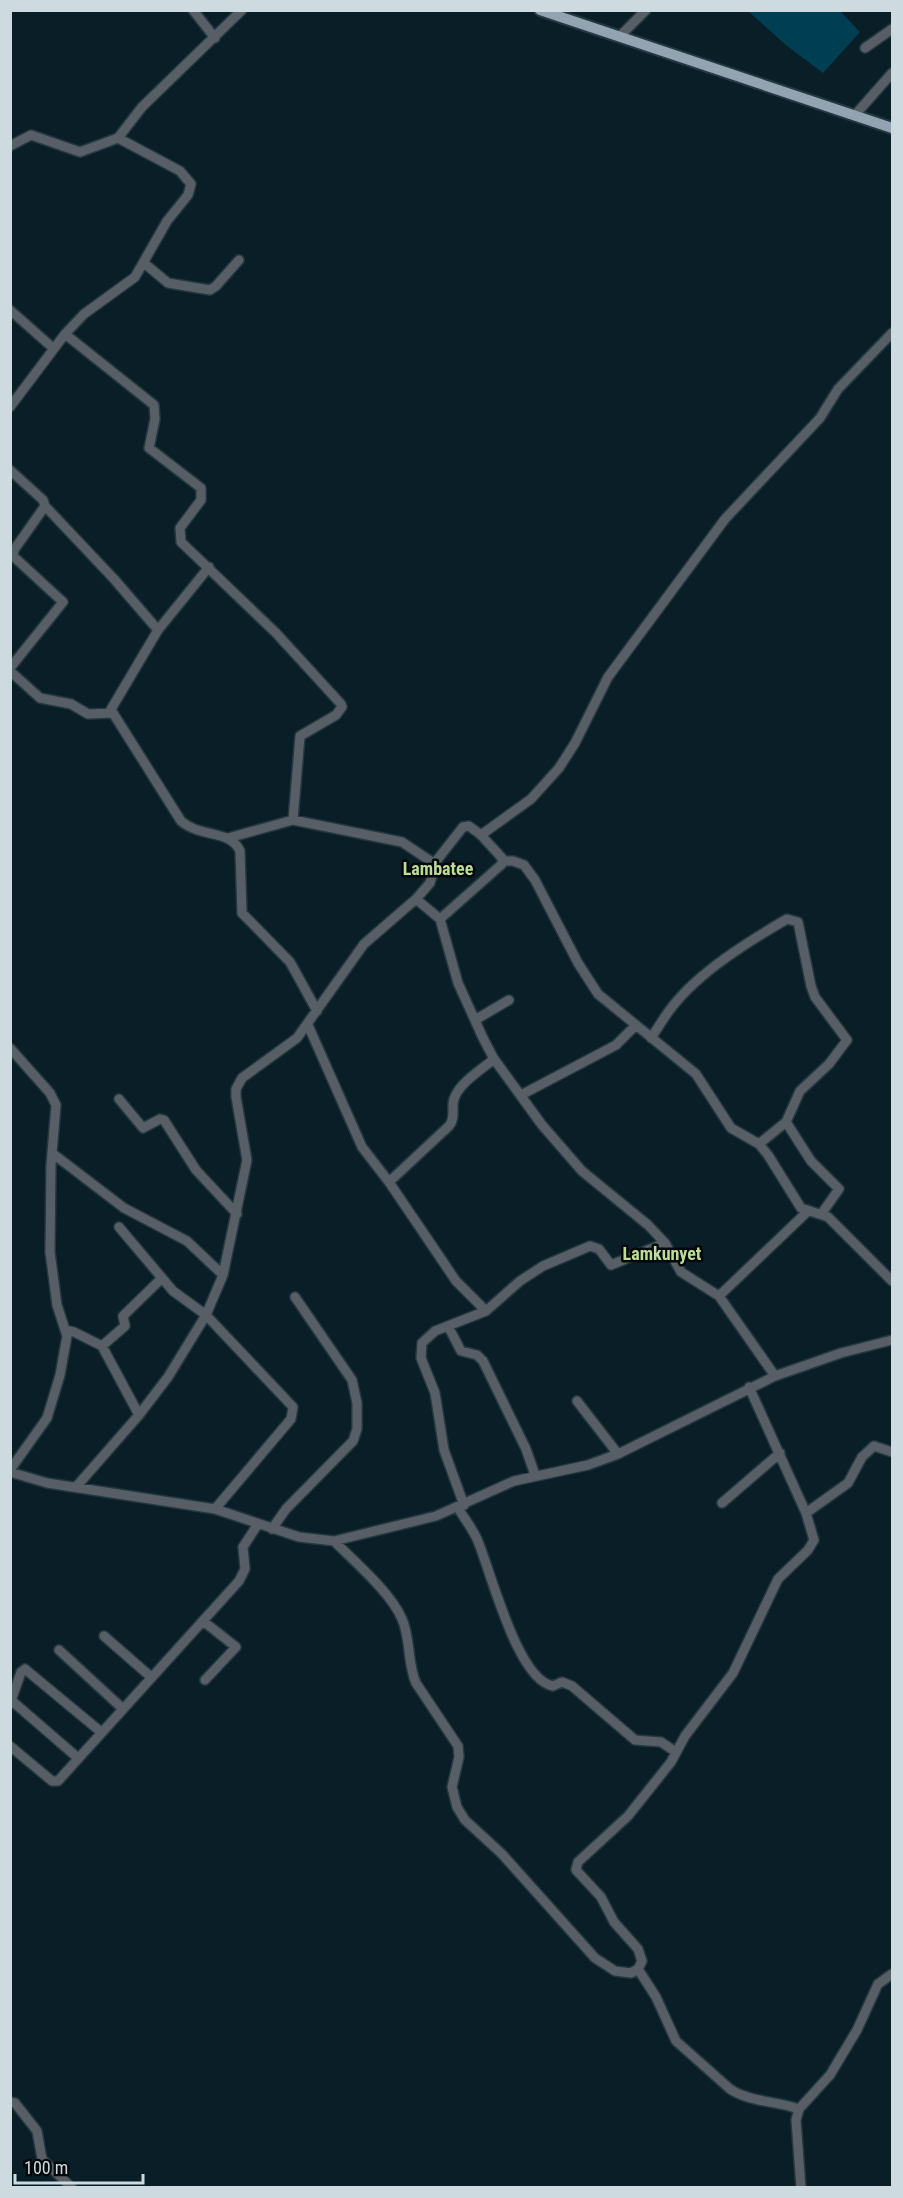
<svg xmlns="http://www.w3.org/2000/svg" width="903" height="2198" viewBox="0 0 903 2198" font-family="'Roboto Condensed',sans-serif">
<rect width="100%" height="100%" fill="#091e26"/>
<path fill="#003f53" d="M748,11h92l20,21 -37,41 -36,-27z"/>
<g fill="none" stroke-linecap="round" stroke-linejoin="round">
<g stroke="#243840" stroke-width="12">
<path id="minor" d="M193,10l22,28
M620,36l26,-26
M865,48l27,-19
M855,115l37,-42
M10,146l21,-11 49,17 38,-14
M144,263l24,20 42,7 6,-4 23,-26
M10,310l43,38
M65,334l89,71 1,14 -6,29 52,40v12l-21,28 1,14 95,91 65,71 1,3 -6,8 -36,21 -7,84
M10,407l55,-73 19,-20 51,-37 32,-56 21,-26 3,-11 -11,-13 -62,-33 24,-31 100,-97
M10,470l33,30 2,6 69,73 44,51
M10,668l53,-66 -50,-46 1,-6 31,-44
M10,671l30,27 31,6 17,10 25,-1 68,108c19,17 49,8 59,30l2,62 48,49 27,49
M110,711l48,-81 51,-63
M228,838l65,-18 109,22 33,22
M502,861h11l11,4 11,15 43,83 20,31 98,80 35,54 28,16 9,11 33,53 27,9 64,64
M416,899l24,20 18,64 25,55 11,21 48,66 40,46 66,54 17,18 16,29 38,24 56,80
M440,919l62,-55v-6l-21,-23
M475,1020l34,-20
M308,1025l54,122 27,35 67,99 30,30
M651,1038c7,-10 13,-21 21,-31 27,-35 77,-66 115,-88l11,3 13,64 4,11 32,43 -18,24 -29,27 -14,31 -27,22
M10,1048l40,45 6,12 -5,60 -1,87 7,53 10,31 -7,39 -13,43 -37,52
M521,1095l95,-50 19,-19
M119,1099l24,29 17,-9 4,1 32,50 41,44
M786,1122l25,39 28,28 -17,24
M52,1153l72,55 63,33 36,34
M389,1182l60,-56c7,-8 2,-18 5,-27 5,-16 28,-30 40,-40
M119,1227l54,64 33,24 87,92 -2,12 -76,90
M719,1296l88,-84
M448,1326l13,25 16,4 6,6 43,88 9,26
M65,1330l9,2 28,14
M577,1401l41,53
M139,1415l-37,-69 23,-20 -2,-10 39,-38
M10,1472l37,11 168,26 84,28 35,4 102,-25 78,-35 74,-16 30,-11 157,-78 66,-23 51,-13
M76,1487l63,-72 29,-38 38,-62 17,-40 24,-115 -11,-63v-8l6,-11 55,-40 67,-94 52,-45 14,-16 7,-23 26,-33 6,-1 12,9 50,-36 28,-31 16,-25 33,-66 117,-158 95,-101 18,-29 54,-56
M722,1503l58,-50
M464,1505l-20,-55 -9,-57 -14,-35 1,-15 13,-12 51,-20 34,-30 23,-15 47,-20 9,3 12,16 54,-22
M458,1508c6,10 14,20 19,31 14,32 40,141 76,147l9,-4 10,4 63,54 26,2 15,10
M806,1513l42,-30 14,-26 12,-11 18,6
M272,1529l14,-20 67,-68 4,-12v-26l-5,-23 -57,-83
M334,1541c21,21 57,52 68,78 9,20 5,44 14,64l42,63 1,11 -7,30 5,20 8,13 37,34 93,104 20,13 16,2 7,-4 18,28 20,44 54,48c19,13 47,12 69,20l-3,11 5,68
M203,1621l33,26 -31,33
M104,1636l47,41
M59,1650l63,58
M12,1701l66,57
M10,1704l11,-32 4,-3 76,63
M10,1746l42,35h6l181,-200 6,-12 -2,-22 15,-23
M638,1969l4,-8 -4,-12 -24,-27 -13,-25 -25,-27 2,-8 50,-46 43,-54 14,-26 48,-63 45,-94 30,-29 6,-10 -8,-27 -57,-126
M10,2102l5,1 22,28 5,28 30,29
M799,2109l31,-34 27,-45 21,-46 14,-10"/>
</g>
<g stroke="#243840" stroke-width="14">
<path id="major" d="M540,10l352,118"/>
</g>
<use href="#minor" stroke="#575e65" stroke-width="9"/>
<use href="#major" stroke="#94a3b1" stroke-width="10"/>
</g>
<g text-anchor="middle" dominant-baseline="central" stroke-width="5" stroke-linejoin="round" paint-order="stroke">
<g font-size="18" font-weight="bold" fill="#bddd96" stroke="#02070a">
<text x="438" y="868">Lambatee</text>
<text x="662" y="1253">Lamkunyet</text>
</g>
</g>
<rect width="903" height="2198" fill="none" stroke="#cddadf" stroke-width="24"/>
<path d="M15 2174v9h128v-9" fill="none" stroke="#cddadf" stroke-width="3"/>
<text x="24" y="2174" font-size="18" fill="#cddadf" stroke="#02070a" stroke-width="4.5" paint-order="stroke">100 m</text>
</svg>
